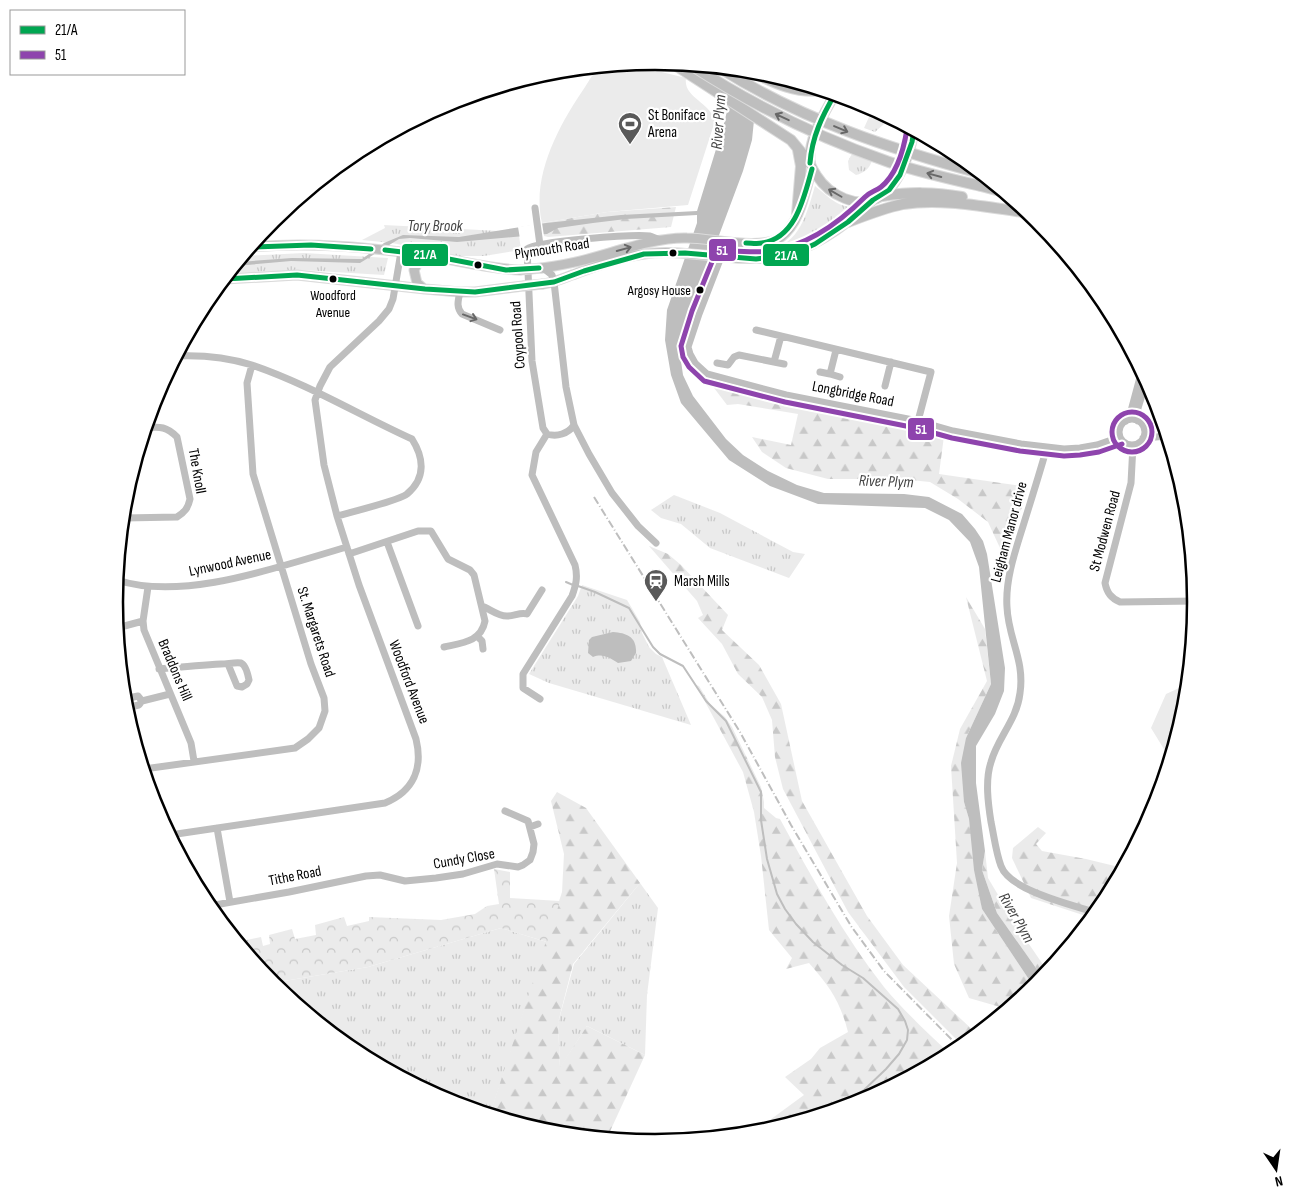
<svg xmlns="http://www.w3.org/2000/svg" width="1311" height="1204" viewBox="0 0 1311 1204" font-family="'Sofia Sans Condensed',sans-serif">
<defs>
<pattern id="grass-tufts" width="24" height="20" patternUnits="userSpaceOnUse" patternTransform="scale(1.25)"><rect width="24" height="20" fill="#ebebeb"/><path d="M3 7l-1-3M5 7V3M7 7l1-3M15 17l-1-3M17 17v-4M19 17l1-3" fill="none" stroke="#c8c8c8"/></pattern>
<pattern id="forest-firs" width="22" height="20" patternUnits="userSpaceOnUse" patternTransform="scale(1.25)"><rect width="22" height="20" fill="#ebebeb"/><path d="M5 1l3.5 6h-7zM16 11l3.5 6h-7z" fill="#c8c8c8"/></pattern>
<pattern id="park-crowns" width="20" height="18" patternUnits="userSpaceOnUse" patternTransform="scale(1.25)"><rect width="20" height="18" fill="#ebebeb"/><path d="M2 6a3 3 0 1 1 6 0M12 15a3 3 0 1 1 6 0" fill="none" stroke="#c8c8c8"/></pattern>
</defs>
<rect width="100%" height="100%" fill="#fff"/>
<path fill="url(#grass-tufts)" d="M869,117l14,5 1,2 -9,8 -11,-4z
M852,154l20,7c-3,8 -8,12 -16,14l-7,-5 -1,-9z
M815,186c12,9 22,22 40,21l-1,3c-42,26 -60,44 -112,43l1,-5c8,0 19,3 26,1 31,-4 38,-37 46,-63z
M384,225l115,6 19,-3 3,22 -37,6h-25l-67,-13 -30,-3 23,-12z
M304,253l84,5 -4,17 -83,-5 -72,3 14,-17z
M674,495l46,18 73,39 12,2 -16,24 -79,-30 -29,-24 -20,-6 -10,-8z
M582,585l45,15 13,22 2,11 7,14 7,7 6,3 29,68 -142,-42 -20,-9 49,-78z
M640,883l18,25 -11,87 -2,60 -58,-29 -27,42 -2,-45 16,-59z
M501,928l46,14c-20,57 -37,115 -57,172l-42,-13 -93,-50 -83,-68 96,-16z"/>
<path fill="url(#forest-firs)" d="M676,207l-5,20 -123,10 -4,-1 -2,-13 65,-11z
M708,380l63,15 145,30 28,11 -5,38 89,13 -22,74 -18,-39 -30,-23 -28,-17 -30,-3h-72l-42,-11 -24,-16 -10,-15 39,8 7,-31 -60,-10 -11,1z
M649,546l19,8 13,11 47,50 -6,15 37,35 22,39 21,97 65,115 36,49 74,69 -14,12 -59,-59 -56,-75 -65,-123 -8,-32 -3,-37 -10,-23 -24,-23 -16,-30 -24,-26 5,-3 -6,-14z
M966,597l19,32 6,55 -25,54 -2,64 5,17 13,90 52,78 -27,22 -38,-11 -15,-34 -5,-48 8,-53 -6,-97 9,-37 27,-48z
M696,685l3,1 11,18 15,13 7,10 29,60 3,15v6l12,10 4,1c31,57 64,117 104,168 20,24 44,46 67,68l-89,47 -101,30 -9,1 52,-38 -19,-18 26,-18 9,-11 28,-16c-8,-31 -18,-45 -39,-69l-23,6 6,-11 -23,-28 -8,-74 -7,-44 -11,-40z
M557,792l29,16 54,75 -67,81 -15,59 2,44 27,-41 58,29 -38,83 -57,-6 -60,-18 72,-222 2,-38 -13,-53z
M1038,827l8,6 -10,11 6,7 44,8 37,9 -18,35 -13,15 -61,-20 -19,-40 1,-10z
M985,851l3,27 28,47 32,47 -5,6 -46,-65 -15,-43z"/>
<path fill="url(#park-crowns)" d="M494,869l16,3v26l50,3 -13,41 -46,-14 -133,39 -96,16 -34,-41 23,-5 2,9 7,-2 -1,-9 23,-6 3,10 21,-4 -1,-10 29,-8 3,9 22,-5v-4l72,3 34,-6 12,-8 12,-2z"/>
<path fill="#ebebeb" d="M629,64l57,14c-3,20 23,23 29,43l-27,84 -81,7 -65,11c-11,-47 17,-98 43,-136 4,-6 10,-18 17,-20 7,-3 19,-2 27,-3z
M1188,684l-2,24 -16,51 -19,-31 15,-34z"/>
<path fill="#bebebe" d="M759,71l-7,69 -9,31 -62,166 -1,17 3,21 10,21 33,43 17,16 25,16 29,14 27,8 80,1 25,3 33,17 13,15 8,12 4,13 18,114 -1,23 -9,23 -19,32v37l9,68 -3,19 15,43 46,65 -9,9 -52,-78 -8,-39 -5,-51 -5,-17 -3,-39 5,-25 25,-54 -12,-117 -9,-25 -21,-22 -24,-12 -107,-4 -48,-18 -41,-26 -48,-57 -10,-28 -6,-35 2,-30 30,-87v-8l-71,4 -33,4 -35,5 -11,6 -90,8 -47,-4 -11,1 -39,24 -69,-2 -56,5 4,-4 53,-4 65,1h5l22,-16 19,-8 56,2 87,-14 75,-8 76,-4 28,-91 7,-35z
M613,632c14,1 24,5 23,21l-5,8 -13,2c-8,-5 -15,-10 -25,-6l-5,-4 1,-13 3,-3z"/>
<path fill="#fff" d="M727,68l34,4 -5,48 -30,-20 3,-15z
M542,223l2,13 -24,3 -2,-12z"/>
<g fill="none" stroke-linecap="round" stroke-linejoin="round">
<path stroke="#bebebe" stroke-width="2" d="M566,582l7,3
M578,586l17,6 34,16 24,39 7,7 23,12 23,35 20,20 35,71v28l6,39 10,35 8,15 11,15 17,18 29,23 21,13 35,31 7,12 3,9 -1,10 -8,14 -13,15 -22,21 -32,21"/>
<g stroke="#dbdbdb" stroke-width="11">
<path id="major" d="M835,94c-11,20 -27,44 -25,68 1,5 4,9 7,14 12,19 41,34 63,21 19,-11 31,-46 34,-67
M250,247c61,-5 116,0 175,8 32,5 63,14 95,15
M542,268c13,-2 26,-4 38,-7 33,-8 74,-24 107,-23 25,0 74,13 94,-1 20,-15 24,-47 31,-68
M225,279l72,-4 128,14 35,3h15l48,-6
M543,284c10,-1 19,-5 29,-9 22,-8 48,-18 72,-21 27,-4 53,1 80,3 47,5 72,0 111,-26 14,-10 26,-19 38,-31
M424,289l-7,-6 -3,-13 4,-7 10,-8"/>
</g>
<g stroke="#dbdbdb" stroke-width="12">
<path id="highway" d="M672,63l119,77 19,23
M751,71c23,12 46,23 72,19
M981,186l23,6
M882,196c29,-4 51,-4 80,1
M797,214l4,-48 -3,-16
M848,222c18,-7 36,-14 55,-18 40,-6 81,3 120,8"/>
</g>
<path stroke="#bebebe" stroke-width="7" d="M535,208l5,37
M721,257l-22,57 -11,33 2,7 5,9 12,11 79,21 132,26 35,10 68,13 43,5 16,-1 17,-3 23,-8
M543,268l9,7 2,7 12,105 8,38 15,29 23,39 26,33 18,17
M460,292c-2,9 -4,15 2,22l38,16
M756,330l175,42 -13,49
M177,356c24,-1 52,2 75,9 56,19 107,50 160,74 12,19 14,39 -5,55 -9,7 -56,18 -70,22
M774,362l7,-26
M717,363l11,2 6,-8 5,-2 45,9
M820,372l10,2 6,-24
M830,374l10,3
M885,386l6,-24
M1119 432a13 13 0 1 1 26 0a13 13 0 1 1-26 0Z
M1126,421l5,-10 11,-41
M1138,421v-13l9,-29
M574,425c-6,9 -17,12 -27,9l-4,-6 -11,-67 -5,-112c10,-8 107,-15 123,-13 3,1 7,3 11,4
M1143,438l25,-2
M1133,445l-2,38 -26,100c2,10 6,15 15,19l76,-1
M1047,447c-7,25 -15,50 -23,76 -8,26 -19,56 -17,84 1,31 18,53 13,86 -3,27 -22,44 -29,69 -6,18 -3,41 0,60 3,14 5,31 10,44 9,25 72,39 96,47
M124,518l53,-1c8,-5 11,-9 13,-18l-13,-62c-10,-10 -17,-11 -31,-9
M387,542l31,84
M349,554l69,-23h13l17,28 22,11 4,5 11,46c-4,21 -23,22 -41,26
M117,580c67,22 163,-14 230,-33
M148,587l-5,34 1,9 47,113 3,18
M482,606c8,3 17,11 26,10 7,0 12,-4 19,-2l15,-24
M117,628l26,-7
M478,637l4,4 1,8
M159,669c21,-2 42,-4 62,-5 6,0 15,-2 20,-1 5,2 7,12 8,17l-2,4 -5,3 -5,-1 -9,-22
M124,699l14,-3 4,5
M540,699l-17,-11v-14l49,-78c4,-11 6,-19 3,-31l-43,-90 4,-23 11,-18
M125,708l14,-3 3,-4 28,-7
M144,769l151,-21 13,-9 11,-11 6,-17 -1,-13 -13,-34 -58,-190 -6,-91 5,-18
M530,827l8,-3
M217,828l13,74
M170,835l215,-32c29,-12 38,-35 31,-64l-57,-154 -22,-69 -13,-51 -9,-65 5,-14 10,-19 49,-46 10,-12 4,-10 8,-47
M209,906l80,-14 77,-16 14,-1 25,6 31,-3 27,-4 34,-10 21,3 5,-2 7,-5 3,-8 1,-8 -6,-23 -23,-10"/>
<use href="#major" stroke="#bebebe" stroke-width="9"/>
<use href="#highway" stroke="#bebebe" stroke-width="10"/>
<path stroke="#bebebe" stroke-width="2" stroke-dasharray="8 2.5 1 2.5" stroke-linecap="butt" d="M594,497l146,235 51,93 60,101 33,45 76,77"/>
<g stroke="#dbdbdb" stroke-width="11" stroke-linecap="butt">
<path id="major-bridge" d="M520,270l22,-2
M523,286l20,-2"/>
</g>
<g stroke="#dbdbdb" stroke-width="12" stroke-linecap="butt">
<path id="highway-bridge" d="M691,65c62,40 128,73 198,97 30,10 61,17 92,24
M720,68c82,52 170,81 263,106"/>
</g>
<use href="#major-bridge" stroke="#bebebe" stroke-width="9"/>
<use href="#highway-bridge" stroke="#bebebe" stroke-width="10"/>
<g stroke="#fff" stroke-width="9">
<path id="bus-1" d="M810,163c2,-26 12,-47 25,-69
M746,243c5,0 11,1 16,0 34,-5 42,-46 50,-74
M251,247l60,-2 60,4
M385,250l43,5 78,15 33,-2
M225,279l72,-4 128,14 50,3 79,-10 30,-11 60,-17 41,-1 71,6 37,-5 22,-10 33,-22 25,-22 16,-10 11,-15 12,-33 2,-12"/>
</g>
<g stroke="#fff" stroke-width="9">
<path id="bus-2" d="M907,129c-3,19 -10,45 -26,58 -5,4 -11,5 -16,10 -25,25 -58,49 -95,54 -16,2 -33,0 -49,-1l-5,2 -24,59 -11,35 2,11 6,10 15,14 81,21 131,26 36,10 68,13 44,5 16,-1 19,-3 23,-8
M1112 432a20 20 0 1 1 40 0a20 20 0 1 1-40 0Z"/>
</g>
<use href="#bus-1" stroke="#00a651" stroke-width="5"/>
<use href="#bus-2" stroke="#8e44ad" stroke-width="5"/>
</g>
<defs><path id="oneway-shaft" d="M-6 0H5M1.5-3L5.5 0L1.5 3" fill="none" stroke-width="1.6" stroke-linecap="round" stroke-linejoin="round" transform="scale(1.25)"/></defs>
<g stroke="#686868">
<use href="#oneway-shaft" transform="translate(782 117) rotate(-155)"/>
<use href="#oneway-shaft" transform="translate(841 129) rotate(23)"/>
<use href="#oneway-shaft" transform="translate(934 175) rotate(-165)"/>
<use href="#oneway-shaft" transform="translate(835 193) rotate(-150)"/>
<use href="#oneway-shaft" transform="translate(624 249) rotate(-15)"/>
<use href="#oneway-shaft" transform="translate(470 317) rotate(20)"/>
</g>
<defs>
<g id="stadium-pin" transform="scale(1.25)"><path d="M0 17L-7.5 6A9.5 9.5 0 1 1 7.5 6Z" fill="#595959" stroke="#fff"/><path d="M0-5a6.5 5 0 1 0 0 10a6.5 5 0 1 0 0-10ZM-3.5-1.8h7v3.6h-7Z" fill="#fff"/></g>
<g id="station-pin" transform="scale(1.25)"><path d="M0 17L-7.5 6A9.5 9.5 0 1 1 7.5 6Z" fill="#595959" stroke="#fff"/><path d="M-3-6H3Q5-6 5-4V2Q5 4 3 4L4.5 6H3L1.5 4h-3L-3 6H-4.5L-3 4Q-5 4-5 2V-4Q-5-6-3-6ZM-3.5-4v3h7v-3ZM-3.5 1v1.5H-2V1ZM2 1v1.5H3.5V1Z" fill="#fff"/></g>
</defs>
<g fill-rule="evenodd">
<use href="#stadium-pin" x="630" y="124"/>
<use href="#station-pin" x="656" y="581"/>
</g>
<g fill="#000" stroke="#fff" stroke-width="2">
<circle cx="673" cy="253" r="4.5"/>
<circle cx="478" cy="265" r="4.5"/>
<circle cx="333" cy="279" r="4.5"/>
<circle cx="700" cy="290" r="4.5"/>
</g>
<g text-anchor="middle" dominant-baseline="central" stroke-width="4.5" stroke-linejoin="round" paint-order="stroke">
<g font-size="14" fill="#000" stroke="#fff" text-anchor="end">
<text x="691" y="290">Argosy House</text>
<text x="333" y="295" text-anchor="middle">Woodford<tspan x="333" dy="17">Avenue</tspan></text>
</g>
<g font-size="15" fill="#000" stroke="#fff" text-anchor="start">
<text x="648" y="115">St Boniface<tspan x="648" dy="17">Arena</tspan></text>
<text x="674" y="581">Marsh Mills</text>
</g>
<g font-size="15" fill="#000" stroke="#fff">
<text transform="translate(552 249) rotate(-9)">Plymouth Road</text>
<text transform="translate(518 335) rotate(-94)">Coypool Road</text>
<text transform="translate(853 394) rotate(11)">Longbridge Road</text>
<text transform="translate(197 471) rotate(80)">The Knoll</text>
<text transform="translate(1105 531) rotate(-75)">St Modwen Road</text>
<text transform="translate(1009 532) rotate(-75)">Leigham Manor drive</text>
<text transform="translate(230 563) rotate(-12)">Lynwood Avenue</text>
<text transform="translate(316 632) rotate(72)">St. Margarets Road</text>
<text transform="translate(175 670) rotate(67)">Braddons Hill</text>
<text transform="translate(409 682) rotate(69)">Woodford Avenue</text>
<text transform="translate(464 859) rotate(-10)">Cundy Close</text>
<text transform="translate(295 876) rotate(-11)">Tithe Road</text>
</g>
<g font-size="16" font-style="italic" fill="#434343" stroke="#fff">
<text transform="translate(719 122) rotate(-86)">River Plym</text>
<text x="435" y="226">Tory Brook</text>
<text transform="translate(886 482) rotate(2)">River Plym</text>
<text transform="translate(1016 918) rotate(60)">River Plym</text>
</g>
</g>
<path d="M0 0H1311V1204H0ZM123 602a532 532 0 1 1 1064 0a532 532 0 1 1-1064 0Z" fill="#fff" fill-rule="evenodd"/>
<path fill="none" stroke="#000" stroke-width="2.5" d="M123 602a532 532 0 1 1 1064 0a532 532 0 1 1-1064 0Z"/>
<g stroke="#fff" stroke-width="2">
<rect x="708" y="238" width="29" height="24" rx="5" fill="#8e44ad"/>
<rect x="401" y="243" width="48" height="24" rx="5" fill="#00a651"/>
<rect x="762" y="243" width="48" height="24" rx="5" fill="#00a651"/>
<rect x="907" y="417" width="28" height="24" rx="5" fill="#8e44ad"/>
</g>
<g font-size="14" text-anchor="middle" font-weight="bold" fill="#fff">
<text x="722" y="255">51</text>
<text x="425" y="259">21/A</text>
<text x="786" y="260">21/A</text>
<text x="921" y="434">51</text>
</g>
<rect x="10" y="10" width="175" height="65" fill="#ffffff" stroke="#999999"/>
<rect x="20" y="26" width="25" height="8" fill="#00a651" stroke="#999999"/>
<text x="55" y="35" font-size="15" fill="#000000">21/A</text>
<rect x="20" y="51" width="25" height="8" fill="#8e44ad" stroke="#999999"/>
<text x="55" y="60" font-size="15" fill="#000000">51</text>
<g transform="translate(1276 1169) rotate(167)" stroke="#ffffff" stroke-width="4" paint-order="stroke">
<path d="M0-4L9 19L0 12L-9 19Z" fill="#000000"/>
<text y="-8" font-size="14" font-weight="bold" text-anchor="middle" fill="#000000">N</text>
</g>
</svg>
